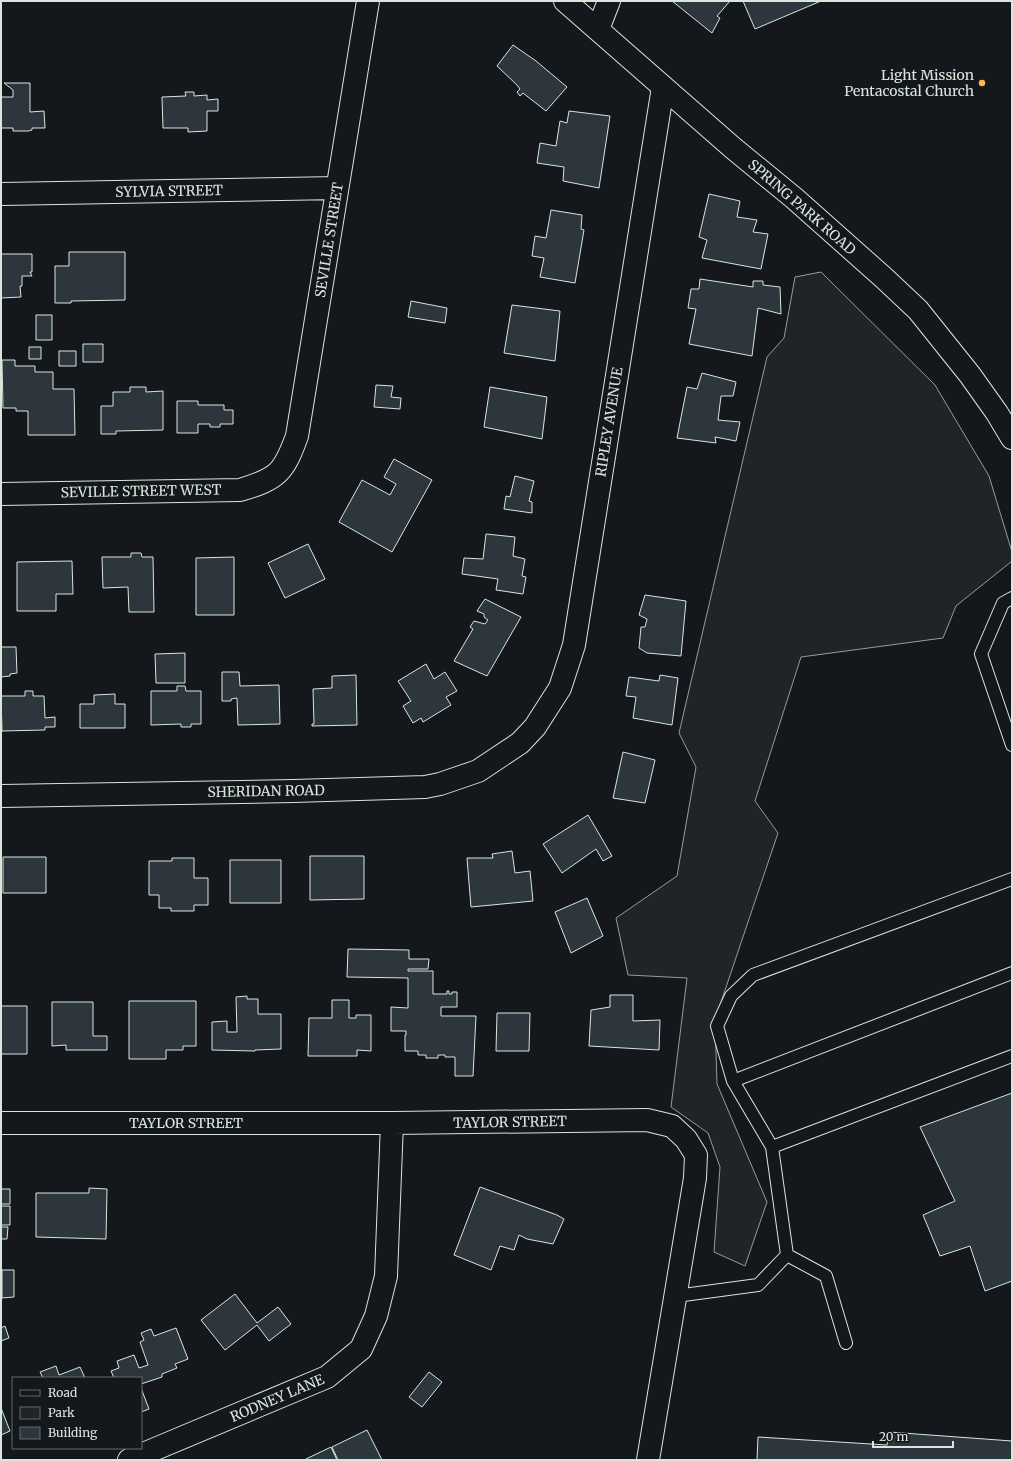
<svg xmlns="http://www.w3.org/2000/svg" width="1013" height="1461" viewBox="0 0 1013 1461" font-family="Merriweather,serif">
<rect width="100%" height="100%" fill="#14181c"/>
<path fill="#202428" stroke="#939e99" d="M821,272l114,113 54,91 23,76v9l-56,45 -13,32 -142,19 -46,144 23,32 -63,187 2,64 50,118 -22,64 -31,-14 6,-85 -12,-34 -37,-26 16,-129 -59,-3 -12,-57 61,-42 19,-109 -17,-34 88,-376 17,-19 11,-61z"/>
<path fill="#2c363c" stroke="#d8e6dc" d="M672,1h58l-13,15 3,2 -8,15z
M743,1h78l-66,28z
M513,45l23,16 31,26 -21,24 -23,-18 -3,3 -3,-4 3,-3 -3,-4 -20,-19z
M4,83h26v29l14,-1 1,17h-13v2l-4,1h-15v-3h-12v-31h12v-7z
M185,92h9v4l13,-1v5l11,-1v12h-11v20l-19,1v-4h-25l-1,-31 24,-1z
M569,111l41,5 -11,72 -36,-7 1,-14 -27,-4 3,-20 16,3 4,-25 7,2z
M709,194l31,7 -3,16 20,3 -4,12 15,2 -7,35 -59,-11 5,-18 -8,-3z
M551,210l31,5 -1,14 3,1 -9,53 -35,-6 4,-19 -12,-2 3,-20 11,2z
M69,252h56v48l-54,1v2h-16v-37h14z
M1,254h31v18h-2l2,4h-10v10h-2l1,11 -20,1z
M700,279l53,8v-6h10v4l17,2 1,27 -23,-6 -6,48 -63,-12 7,-35 -8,-1 3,-19h8z
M411,301l36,7 -2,15 -37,-6z
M512,305l48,6 -5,50 -51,-8z
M36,315h16v25h-16z
M83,344h20v18h-20z
M29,347h12v12h-12z
M59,351h17v15h-17z
M2,360h13v6h20v6h18v17h21l1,46h-47v-24h-12v-3h-13z
M702,373l34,9 -3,14h-12l-3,24 22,2 -4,19 -21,-4 1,6 -39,-5 10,-51 10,2z
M376,385l17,1 -2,11 10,1 -1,11 -26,-2z
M130,387h16v5l17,-1v39l-47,1v3h-15v-28h12v-14h17z
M490,387l57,10 -5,42 -58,-12z
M177,401h21v4h26v5h9v14h-13v3h-10v-3h-12v9h-21z
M394,459l38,21 -40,72 -53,-30 23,-42 28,15 6,-11 -12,-7z
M515,476l19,5 -5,20 3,1v11l-28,-4 2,-13 4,1z
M486,534l29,3 -2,19 12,3 -3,17 4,1 -3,17 -27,-4 2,-11 -36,-5 2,-16 19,1z
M308,544l17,35 -40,19 -17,-35z
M131,553h10l1,4h11l1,55h-25l-1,-25 -25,1 -1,-31h29z
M234,557v58h-38v-57z
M72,561l1,33h-17v17h-39v-49z
M645,595l41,6 -5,55 -34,-3 -8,-5 2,-21h4l2,-8 -8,-4z
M485,599l36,18 -34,59 -33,-15 19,-32 -3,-2 4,-6 11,3 3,-4 -4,-3v-3l-7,-3z
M1,647h15l1,26 -7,1v2l-9,1z
M185,653v30h-29l-1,-29z
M426,664l8,15 11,-7 12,19 -11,6 5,8 -28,17 -2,-4 -8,5 -10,-17 8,-5 -13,-20z
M222,672h17l1,14 39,-1 1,39 -42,1 -1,-27 -6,1v2h-9z
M356,675l1,50 -45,1v-2h2l-1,-35 19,-1v-12z
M660,675l18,3 -6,47 -39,-7 3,-21 -10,-1 3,-19 30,4z
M177,686h8l1,5h15v33h-10v3h-10v-3l-30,1v-34h26z
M25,691h8v5h11l1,22 10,-1v10h-10v3l-43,1 -1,-35h24z
M115,694v10h10v24h-45v-24h14v-9z
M623,752l32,8 -10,43 -32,-5z
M588,815l24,41 -9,5 -7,-12 -34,24 -19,-29z
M512,851l3,22 15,-2 3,30 -62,6 -4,-49h26l-1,-4z
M310,856h54v43l-54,1z
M3,857h43v36h-43z
M172,858h22v20h14v27h-14v6h-23v-3h-12v-13h-10v-34h23z
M230,860h51v43h-51z
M587,898l16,38 -32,17 -16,-41z
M348,949l61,1v9h20l-1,10h-20v2h25v23h14v-3h2v3h3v-2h5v15h-16v9h35l-3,60h-18v-19h-10v-2h-7v3h-12v-3h-8v-4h-13v-16h1v-4h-15v-24l17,1v-30l-61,-1z
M610,995h23v26l27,-1 -1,30 -70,-4 2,-36 19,-3z
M247,996v3h11v15h23v35l-26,1v1l-43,-1v-28l15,-1v11h10l-1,-35z
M332,1000h17v18h7v-3h15v36l-14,-1v6h-49l1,-38h23z
M129,1001h67v45h-13v4h-17v9h-37z
M52,1002h41v34h14v14h-41v-5l-14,1z
M1,1006h26v48h-26z
M497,1013h33l-1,38h-33z
M1012,1093v188l-27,10 -15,-45 -30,10 -17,-41 32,-14 -35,-74z
M480,1187l77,28 7,4 -11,25 -26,-5 -8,-4 -5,15 -14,-4 -9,24 -37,-15z
M89,1188l18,1 -1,50 -70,-2v-44h53z
M1,1189h9v15h-9z
M1,1206h9v19h-9z
M1,1227h7l-1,12h-6z
M2,1270h12v27l-12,1z
M235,1294l22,29 21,-16 13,17 -22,17 -12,-16 -32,25 -24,-30z
M5,1326l4,12 -8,3v-13z
M176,1328l12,31 -13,5 2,4 -15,6v3l-21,7v-6h-27l-3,-7 8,-3 -2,-7 17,-6 5,13 9,-3 -8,-23 4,-2 -3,-7 10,-4 3,7z
M56,1366l3,9 21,-8 5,11h-42l-3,-6z
M429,1372l13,10 -20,25 -13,-10z
M141,1388l8,21 -8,3z
M1,1408l9,23 -9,4z
M367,1430l15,30h-44l-6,-13z
M889,1432l123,9v19h-255l1,-23 129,8z
M331,1447l6,13h-30l-1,-1z"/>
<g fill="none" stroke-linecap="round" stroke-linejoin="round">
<g stroke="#d8e6dc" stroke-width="14">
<path id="lane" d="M1012,598l-9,5 -22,51 31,91
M733,1081l279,-108
M772,1147l-39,-66 -16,-55 14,-30 22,-21 259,-96
M787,1255l39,21 20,67
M676,1296l82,-11 29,-30 -15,-108 240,-91"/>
</g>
<g stroke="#d8e6dc" stroke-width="24">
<path id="street" d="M598,29l11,-28
M1,194l336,-6
M1,494l239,-4c38,-11 44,-18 57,-54l71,-435
M1,796l293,-5 131,-4 15,-3 38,-13 42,-28 15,-16 25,-39 14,-43 89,-558
M1,1123h391l255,-3 25,6 14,13 10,16 -1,23 -47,282
M129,1460l198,-83 34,-28 15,-33 10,-40 6,-153"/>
</g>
<g stroke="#d8e6dc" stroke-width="24">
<path id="secondary" d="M565,1l168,147 61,50 90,80 34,32 52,65 27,38 15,25"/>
</g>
<use href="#lane" stroke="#14181c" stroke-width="12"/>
<use href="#street" stroke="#14181c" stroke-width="22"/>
<use href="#secondary" stroke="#14181c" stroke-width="22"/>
</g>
<circle fill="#ffb74d" stroke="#14181c" stroke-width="1.5" cx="982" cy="83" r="4"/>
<g text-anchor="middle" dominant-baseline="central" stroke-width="3" stroke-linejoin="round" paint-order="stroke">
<g font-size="14" fill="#d8e6dc" stroke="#14181c" text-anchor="end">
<text x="974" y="75">Light Mission<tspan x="974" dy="16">Pentacostal Church</tspan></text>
</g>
<g font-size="14" fill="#d8e6dc" stroke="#14181c">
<text transform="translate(169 191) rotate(-1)">SYLVIA STREET</text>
<text transform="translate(802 207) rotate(41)">SPRING PARK ROAD</text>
<text transform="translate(329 240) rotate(-81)">SEVILLE STREET</text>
<text transform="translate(609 422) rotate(-81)">RIPLEY AVENUE</text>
<text transform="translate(141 491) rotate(-1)">SEVILLE STREET WEST</text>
<text transform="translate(266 791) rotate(-1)">SHERIDAN ROAD</text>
<text transform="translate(510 1122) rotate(-1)">TAYLOR STREET</text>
<text x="186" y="1123">TAYLOR STREET</text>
<text transform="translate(277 1398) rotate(-23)">RODNEY LANE</text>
</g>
</g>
<rect width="1013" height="1461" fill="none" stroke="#d8e6dc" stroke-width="4"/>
<rect x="12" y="1377" width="130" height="72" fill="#14181c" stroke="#626a69"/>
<rect x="20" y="1390" width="20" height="6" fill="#14181c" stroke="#626a69"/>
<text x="48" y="1397" font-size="12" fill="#d8e6dc">Road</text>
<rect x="20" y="1407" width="20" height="12" fill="#202428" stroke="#626a69"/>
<text x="48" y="1417" font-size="12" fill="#d8e6dc">Park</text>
<rect x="20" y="1427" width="20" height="12" fill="#2c363c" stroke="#626a69"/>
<text x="48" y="1437" font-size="12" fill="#d8e6dc">Building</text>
<path d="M873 1441v6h80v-6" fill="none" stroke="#d8e6dc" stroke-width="2"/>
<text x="879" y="1441" font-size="12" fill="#d8e6dc" stroke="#14181c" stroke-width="3" paint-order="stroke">20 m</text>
</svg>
